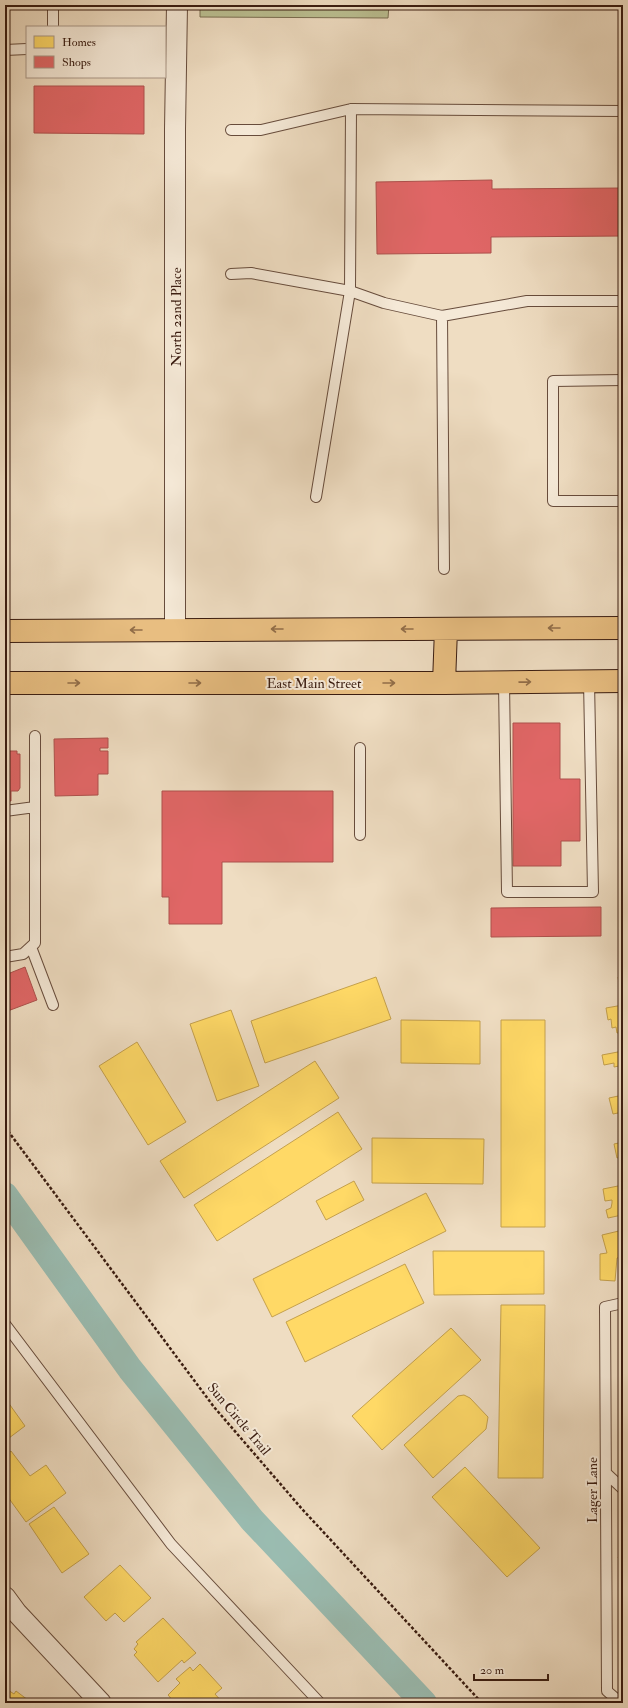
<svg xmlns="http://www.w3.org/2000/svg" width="628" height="1708" viewBox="0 0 628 1708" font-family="'IM FELL Double Pica',serif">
<rect width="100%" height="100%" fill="#efddc2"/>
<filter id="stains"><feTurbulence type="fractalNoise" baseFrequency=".005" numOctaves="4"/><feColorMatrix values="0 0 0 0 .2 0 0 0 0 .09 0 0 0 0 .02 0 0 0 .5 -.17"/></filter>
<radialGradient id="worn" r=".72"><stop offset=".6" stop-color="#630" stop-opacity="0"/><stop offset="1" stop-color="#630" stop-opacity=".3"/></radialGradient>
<path fill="#bbc092" stroke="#7a6e51" d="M200,5h189l-1,13 -188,-1z"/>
<path fill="#ffd966" stroke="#c4a04c" d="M623,976v13l-3,1 -2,-13z
M376,977l15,42 -126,44 -14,-42z
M623,1005v27l-6,1 -1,-6 -4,1 -1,-9 -3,1 -2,-12z
M231,1010l28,76 -42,15 -27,-77z
M401,1020l79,1v43l-79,-1z
M501,1020h44v207h-44z
M137,1042l49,80 -38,23 -49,-79z
M623,1051v25l-2,1 -2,-11 -5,1v-4l-10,2 -2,-10z
M315,1061l24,37 -155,100 -24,-37z
M623,1095v17l-10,2 -4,-16z
M338,1112l24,37 -145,92 -23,-36z
M372,1138l112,1 -1,45 -111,-1z
M623,1142v24h-1l-2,-9 -3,1 -3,-14z
M354,1181l10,19 -38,20 -10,-19z
M623,1185l-1,30 -14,3 -2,-8 5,-2 1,-5v-3l-7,1 -2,-12z
M426,1193l20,38 -174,86 -19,-38z
M623,1230v27l-6,1 -2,23 -15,-1v-26l7,-1 -5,-18z
M433,1251h111v43l-110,1z
M405,1264l19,39 -119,59 -19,-40z
M501,1305h44l-2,173h-45z
M451,1328l30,32 -99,90 -30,-34z
M464,1395l6,3 18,19 -2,12 -53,49 -29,-33 54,-49z
M5,1398l20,28 -20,15z
M11,1451l19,25 16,-11 20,28 -40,29 -21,-29v-37z
M465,1467l75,81 -33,29 -75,-80z
M54,1507l35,47 -27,19 -33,-49z
M623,1544v16l-5,-2z
M120,1565l31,33 -27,24 -9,-9 -9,8 -22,-24z
M163,1618l33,35 -12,10 -2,-3 -24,22 -24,-27 3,-3 -3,-3 4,-5 -2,-2z
M200,1664l22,24 -7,6 8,9h-48l-7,-8 12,-12 -4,-4 14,-12 3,4z
M5,1688l9,6 2,-3 16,12h-27z"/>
<path fill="#e06666" stroke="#ae504c" d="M34,86h110v48l-110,-1z
M492,180v9l131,-1v48l-132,1v16l-114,1 -1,-72z
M513,723h47v56h20v62h-19v25h-48z
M108,738v10h-8v3h8v23h-10v21l-43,1 -1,-57z
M5,751h12v3h3v34l-2,3h-7v10h-6z
M162,791h171v71h-111v62h-53v-27h-7z
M601,907v29l-110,1v-29z
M25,967l12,33 -32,12v-37z"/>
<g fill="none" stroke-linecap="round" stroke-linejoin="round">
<path stroke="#9abcb1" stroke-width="26" d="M5,1195l125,174 122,151 172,183"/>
<g stroke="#674c3c" stroke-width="12">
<path id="service" d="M53,27v-22
M5,50l22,-1
M351,109l272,2
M231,130h30l90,-21 -1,182 -34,206
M231,274l20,-1 99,18 34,12 58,13 85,-15h96
M442,316l2,253
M623,380l-70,1v120h70
M504,682l3,210h86l-4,-211
M5,811l30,-4
M360,835v-87
M31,947l22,58
M5,957l18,-3 12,-11v-207
M5,1324l166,220 149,159
M607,1474l16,15
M621,1703l-14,-12 -2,-384 18,-4"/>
</g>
<g stroke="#674c3c" stroke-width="22">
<path id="minor" d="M175,630v-501l2,-124
M5,1597l11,15 85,91"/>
</g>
<g stroke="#3a1c10" stroke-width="24">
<path id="primary" d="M5,631l618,-3
M5,683h439l179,-2
M444,683l2,-54"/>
</g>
<path stroke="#3a1c10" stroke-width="2.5" stroke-dasharray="3 2" stroke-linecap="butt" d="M5,1127l209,280 88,102 180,194"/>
<use href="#service" stroke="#f5e9d7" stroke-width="10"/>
<use href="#minor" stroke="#f5e9d7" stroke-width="20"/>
<use href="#primary" stroke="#e8be81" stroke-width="22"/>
</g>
<defs><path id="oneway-shaft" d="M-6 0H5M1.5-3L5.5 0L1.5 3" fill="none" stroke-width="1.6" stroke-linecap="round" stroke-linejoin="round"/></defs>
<g stroke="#916d48">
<use href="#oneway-shaft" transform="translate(554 628) rotate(180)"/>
<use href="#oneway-shaft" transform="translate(277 629) rotate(180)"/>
<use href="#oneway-shaft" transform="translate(407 629) rotate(180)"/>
<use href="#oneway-shaft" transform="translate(136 630) rotate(180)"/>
<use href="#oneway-shaft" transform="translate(525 682) rotate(-1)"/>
<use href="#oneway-shaft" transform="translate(74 683)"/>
<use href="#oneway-shaft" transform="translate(195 683)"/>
<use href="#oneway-shaft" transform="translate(389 683)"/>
</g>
<g text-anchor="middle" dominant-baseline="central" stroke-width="4" stroke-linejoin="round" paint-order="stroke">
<g font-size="14" fill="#3a1c10" stroke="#f5e9d7">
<text transform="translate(176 317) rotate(-90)">North 22nd Place</text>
<text x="314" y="683">East Main Street</text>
<text transform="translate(239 1419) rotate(50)">Sun Circle Trail</text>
<text transform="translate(592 1490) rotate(-90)">Lager Lane</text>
</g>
</g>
<rect width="628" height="1708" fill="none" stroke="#efddc2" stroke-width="20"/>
<rect x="6" y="6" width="616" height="1696" fill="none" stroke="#3a1c10" stroke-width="2"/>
<rect x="10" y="10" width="608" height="1688" fill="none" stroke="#3a1c10"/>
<rect x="26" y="26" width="140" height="52" fill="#f5e9d7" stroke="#aa9787"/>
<rect x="34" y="36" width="20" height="12" fill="#ffd966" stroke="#aa9787"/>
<text x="62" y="46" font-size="12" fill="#3a1c10">Homes</text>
<rect x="34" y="56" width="20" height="12" fill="#e06666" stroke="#aa9787"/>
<text x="62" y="66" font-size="12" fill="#3a1c10">Shops</text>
<path d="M474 1674v6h74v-6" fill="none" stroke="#3a1c10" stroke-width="2"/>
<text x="480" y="1674" font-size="12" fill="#3a1c10" stroke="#f5e9d7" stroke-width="3" paint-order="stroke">20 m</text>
<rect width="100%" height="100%" filter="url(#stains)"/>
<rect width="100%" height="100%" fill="url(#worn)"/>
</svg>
